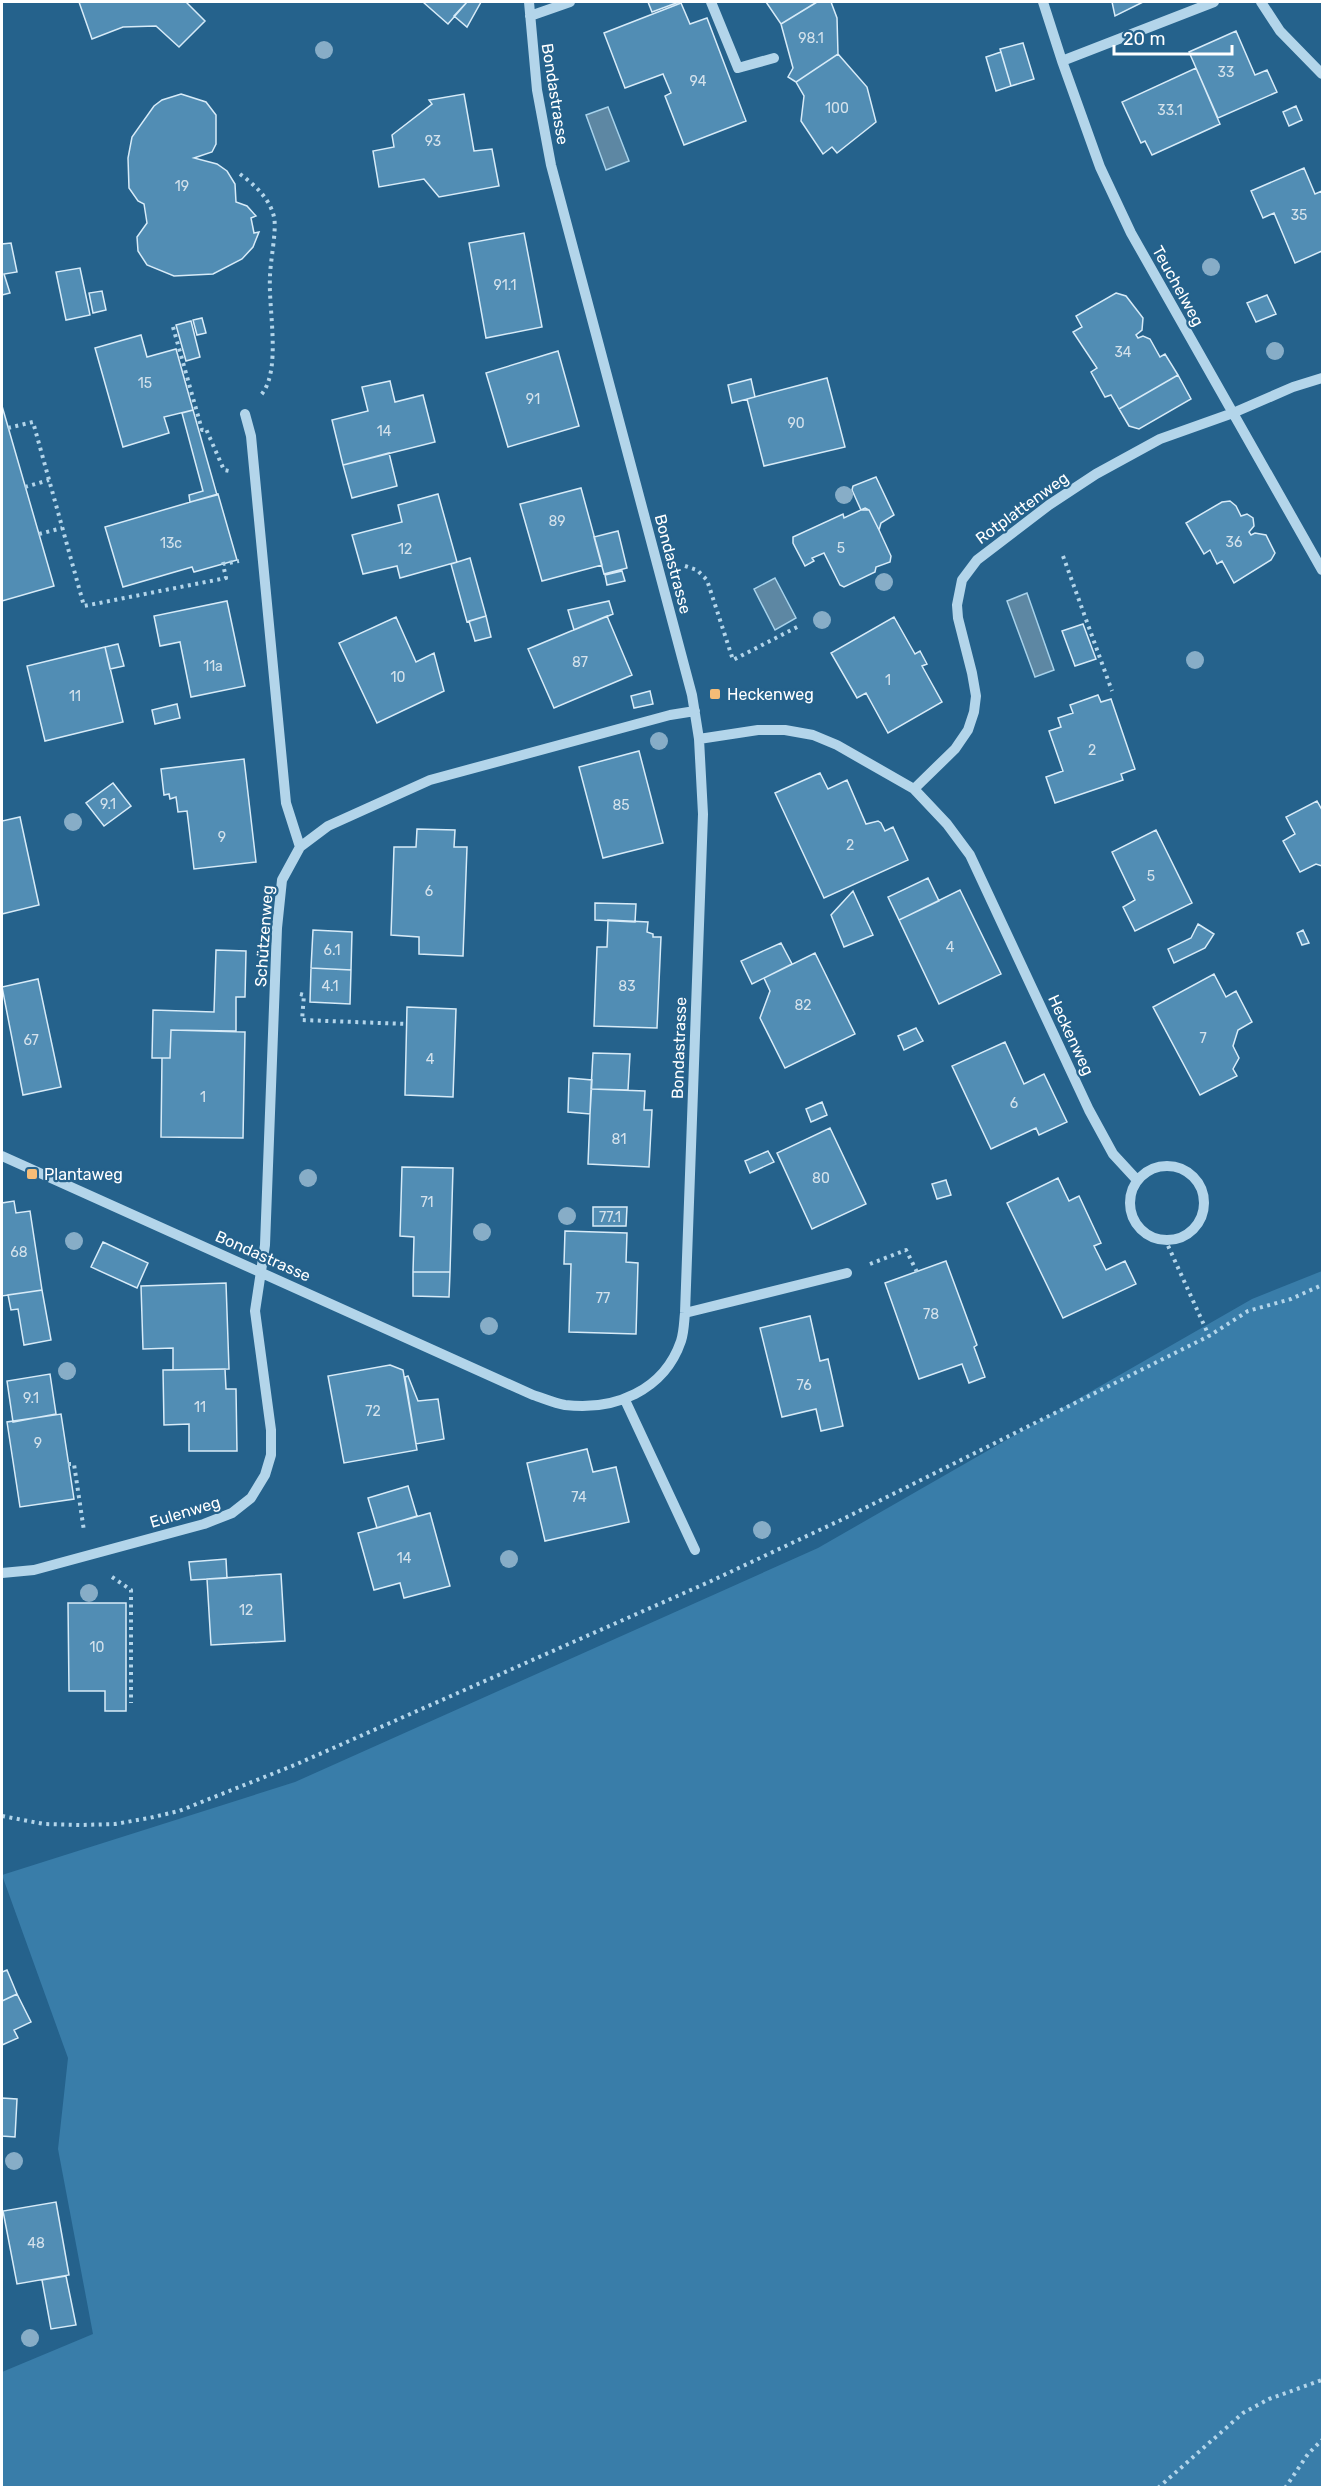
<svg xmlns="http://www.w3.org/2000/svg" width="1324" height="2489" viewBox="0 0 1324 2489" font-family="Rubik,sans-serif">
<rect width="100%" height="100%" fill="#25628c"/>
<path fill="#397da9" d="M1322,1271v1216h-1320v-115l91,-38 -35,-185 10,-91 -66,-183 293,-93 523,-234 434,-249z"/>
<path fill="#5d87a3" stroke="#a7d2eb" stroke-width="1.5" d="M608,107l21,54 -23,9 -20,-55z
M775,578l21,40 -21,12 -21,-41z
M1027,593l27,77 -19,7 -28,-76z"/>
<path fill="#518db4" stroke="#d7ebf8" stroke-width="1.5" d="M79,2h107l19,19 -26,26 -23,-21 -33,1 -31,12z
M423,2h44l-19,22z
M467,2h14l-14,25 -13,-11z
M648,2h31l-27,10z
M766,2h51l-36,22z
M817,2h14l6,16 1,36 -42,28 -8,-5 5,-9 -12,-44z
M1112,2h31l-28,14z
M681,3l9,21 17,-6 39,103 -62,24 -19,-49 6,-3 -8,-19 -38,14 -21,-55z
M1236,31l19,44 12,-5 10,22 -59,26 -29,-66z
M1023,43l11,36 -23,7 -11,-37z
M1001,52l10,34 -15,5 -10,-34z
M838,54l29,33 9,35 -39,31 -5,-6 -9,7 -22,-33 3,-25 -8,-14z
M1196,68l24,56 -68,31 -7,-14 -4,2 -19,-41z
M181,94l25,8 10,13v29l-4,8 -18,6 23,6 10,7 8,13 1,18 11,4 9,10 -5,2 3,15 5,-1 -6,15 -11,12 -29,15 -39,2 -27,-11 -9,-14 -1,-14 10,-14 -3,-19 -6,-3 -9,-13 -1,-30 4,-21 22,-31 8,-6z
M464,94l10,57 18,-2 7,37 -60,11 -15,-18 -45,8 -6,-36 21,-4 -2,-12 40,-31 -3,-4z
M1296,106l6,14 -13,6 -6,-14z
M1304,168l11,26 7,-3v60l-27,12 -21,-50 -11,5 -12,-27z
M524,233l18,94 -56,11 -17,-95z
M11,243l6,29 -13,2 6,19 -8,2v-51z
M80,268l10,47 -24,5 -10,-48z
M102,291l4,19 -13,3 -4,-20z
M1116,293l10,3 17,22 -1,12 -6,5 2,3 5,-2 7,3 10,18 5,-3 13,21 -59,34 -8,-14 -6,2 -14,-25 6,-4 -24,-36 9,-5 -6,-11z
M1267,295l9,19 -20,8 -9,-19z
M202,318l4,15 -9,2 -4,-15z
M191,321l9,36 -14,4 -10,-36z
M141,335l6,22 29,-8 17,61 -29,7 5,16 -46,14 -28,-99z
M558,351l21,75 -71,21 -22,-74z
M1178,375l13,24 -52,30 -10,-3 -10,-17z
M827,378l18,69 -81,19 -17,-67z
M751,379l4,18 -23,6 -4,-18z
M390,381l5,21 28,-7 12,47 -92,23 -11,-45 36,-9 -6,-24z
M2,406l52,180 -52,15z
M193,410l24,85 -27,7 -1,-7 14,-4 -21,-78z
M389,453l8,33 -45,12 -9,-33z
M876,477l18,38 -13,8 -2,7 -10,-20h-8l-9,-20 1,-4z
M581,488l21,77 -60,16 -22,-77z
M218,494l19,66 -43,12 -2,-5 -69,20 -18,-60z
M438,494l19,68 -57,16 -3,-12 -34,8 -11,-39 50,-13 -4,-17z
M1230,501l6,5 5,10 6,-2 6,4 1,8 -5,6 2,3 4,-2 11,2 9,18 -4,7 -37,23 -12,-22 -5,3 -7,-14 -6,4 -18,-31 36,-21z
M865,508l4,2 10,20 12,26 -1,6 -14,5 -1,5 -31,15 -4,-2 -16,-32 -12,5 2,3 -9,5 -12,-23v-6l50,-23 1,4z
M618,531l9,37 -23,6 -10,-37z
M470,558l16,58 -19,6 -16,-58z
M622,571l3,10 -18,4 -2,-10z
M227,601l18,85 -54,11 -11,-55 -20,4 -6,-30z
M609,601l4,13 -39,16 -6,-20z
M486,616l5,21 -16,4 -6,-20z
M607,616l25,59 -78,33 -26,-59z
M396,617l20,45 18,-9 10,38 -67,32 -38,-80z
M894,617l21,37 5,-3 7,13 -5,2 20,36 -54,31 -22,-40 -9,5 -26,-45z
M1083,624l13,35 -21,7 -13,-35z
M118,644l6,22 -14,3 -5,-22z
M105,647l18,75 -78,19 -18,-75z
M650,691l3,13 -19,4 -3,-12z
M1098,695l3,7 10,-3 24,70 -14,5 2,6 -68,23 -9,-26 17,-6 -14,-40 12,-4 -3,-9 15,-5 -3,-8z
M177,704l3,14 -25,6 -3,-14z
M639,751l24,92 -60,15 -24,-91z
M244,759l12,103 -62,7 -7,-58 -9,1 -2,-15 -6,2 -1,-5 -5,1 -3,-26z
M820,773l8,16 19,-9 19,44 12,-3 3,2 4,8 8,-4 15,33 -84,38 -49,-105z
M113,783l18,23 -27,20 -18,-23z
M1317,801l5,9v56l-6,-2 -16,8 -17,-31 12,-7 -9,-17z
M20,817l19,88 -37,9v-93z
M417,829l38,1 -1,17h13l-4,109 -44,-2v-17l-28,-2 3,-88h22z
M1156,830l36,73 -57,28 -12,-24 12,-7 -23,-48z
M928,878l11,23 -40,19 -11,-23z
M960,890l41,84 -62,30 -40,-84z
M853,891l20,44 -29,12 -13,-32z
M595,903l41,1 -1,18 -40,-2z
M608,920l40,2 -1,10 6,2v3h8l-4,91 -63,-2 3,-79h10z
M1198,924l16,10 -9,14 -31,15 -6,-14 23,-11z
M313,930l39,2 -1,38 -40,-2z
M1303,930l6,13 -7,2 -5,-12z
M781,943l11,21 -40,20 -11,-23z
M216,950l30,1 -1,46h-9v34l-65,-1 -1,28h-18l1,-48 61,2z
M815,953l40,81 -70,34 -25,-50 10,-27 -6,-13z
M311,968l40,2 -1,34 -40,-2z
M1214,974l12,23 10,-6 16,31 -14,8 -5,16 6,12 -6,11 4,7 -37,19 -47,-88z
M38,979l23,108 -38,8 -21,-108z
M407,1007l49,2 -3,88 -48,-2z
M916,1028l7,13 -19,9 -6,-14z
M171,1030l74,2 -2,106 -82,-1 1,-79h8z
M1005,1042l19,42 20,-10 23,48 -28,13 -3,-7 -45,21 -39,-83z
M593,1053l37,1 -2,36 -37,-1z
M569,1078l23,2 -2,34 -22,-2z
M591,1089l54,2 -1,19h8l-3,57 -61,-3z
M822,1102l5,13 -16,7 -5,-13z
M830,1128l36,76 -54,25 -35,-76z
M768,1151l6,11 -24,11 -5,-12z
M402,1167l51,1 -3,104h-37l1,-35 -14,-1z
M1058,1178l11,23 10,-5 22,47 -7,3 12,24 19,-9 11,23 -73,34 -56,-115z
M946,1180l5,15 -14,4 -5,-15z
M14,1201l2,12 14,-2 12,79 -40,6v-93z
M593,1207h34l-1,19h-33z
M565,1231l62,2 -1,29 12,1 -2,71 -67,-2 2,-68h-7z
M103,1242l45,21 -11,25 -46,-21z
M946,1261l31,84 -3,2 11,30 -16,6 -7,-19 -43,15 -34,-96z
M413,1272h37l-1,25 -36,-1z
M226,1283l3,86 -56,1v-22l-30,1 -2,-63z
M42,1290l9,50 -27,5 -6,-36 -7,1 -3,-15z
M810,1316l10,45 8,-2 15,67 -22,5 -5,-22 -34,8 -22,-89z
M390,1365l13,5 14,80 -73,13 -16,-87z
M225,1369l1,20h10l1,62h-48v-27l-25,1 -1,-55z
M50,1374l6,40 -43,8 -6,-41z
M408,1376l10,25 20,-2 6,40 -28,5 -11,-67z
M61,1414l13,85 -54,8 -13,-85z
M587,1449l6,23 23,-5 13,55 -84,19 -18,-78z
M408,1486l9,30 -40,12 -9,-30z
M430,1513l20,73 -46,12 -4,-15 -26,7 -16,-57z
M226,1559l1,19 -36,2 -2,-18z
M281,1574l4,67 -74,4 -4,-66z
M68,1603h58v108h-21v-20h-36z
M7,1970l10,24 -15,7v-29z
M17,1994l14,28 -17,8 4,8 -16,7v-44z
M2,2098l15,1 -2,38 -13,-1z
M56,2202l13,73 -52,9 -14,-73z
M66,2276l10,49 -25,4 -9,-49z"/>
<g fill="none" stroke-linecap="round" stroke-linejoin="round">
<path stroke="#b3d5ea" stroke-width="4" stroke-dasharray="3 4.5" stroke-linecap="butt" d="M240,174c15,11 30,25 34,43 3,13 -4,45 -4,60 -2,31 12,94 -9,118
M173,327l29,103 4,-1 18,41 5,1
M8,428l25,-6 51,184 142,-28 -3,-14 16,-3
M25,487l24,-7
M39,534l23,-6
M1063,556l49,135
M685,566l12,4 10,10 26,80 68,-35
M300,994l4,1 -2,25 105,4
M1165,1239l44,97
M870,1264l36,-14 11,22
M68,1464h6l10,67
M112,1577l19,13v113
M2,1816l42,8 36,1 35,-1 34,-6 30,-7 118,-47 412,-182 134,-63 366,-183 39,-25 43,-12 31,-14
M1158,2488l85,-75 26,-14 53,-19
M1285,2488l23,-34 14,-14"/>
<path stroke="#b3d5ea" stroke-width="10" d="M711,2l27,66 36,-10
M1043,2l19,59 38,106 31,66 191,337
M1261,2l19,29 42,43
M530,16l40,-14
M1062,61l152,-59
M245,414l6,22 35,367 14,44
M699,739l59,-9h27l28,5 24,10 77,44 33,35 23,31 119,255 24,44 24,26
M914,789l41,-40 13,-19 6,-18 2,-16 -4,-23 -14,-55 -1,-13 5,-25 15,-20 72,-55 47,-31 64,-35 73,-26 60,-26 29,-9
M2,1156l531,239c10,3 21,8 32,10 49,6 99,-14 116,-64 3,-9 3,-19 4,-28l18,-499 -4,-75 -7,-44 -141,-530 -14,-75 -8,-88
M1130 1203a37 37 0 1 1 74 0a37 37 0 1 1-74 0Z
M685,1313l162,-40
M625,1400l70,150
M2,1573l32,-3 170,-46 28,-11 19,-15 14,-23 6,-20v-25l-16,-119 10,-66 12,-317 5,-48 18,-33 28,-21 102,-46 240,-65 25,-4"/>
</g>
<g fill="#87adc7">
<circle cx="324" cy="50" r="9"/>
<circle cx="1211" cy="267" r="9"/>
<circle cx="1275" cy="351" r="9"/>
<circle cx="844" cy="495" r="9"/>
<circle cx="884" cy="582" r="9"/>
<circle cx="822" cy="620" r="9"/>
<circle cx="1195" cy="660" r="9"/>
<circle cx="659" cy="741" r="9"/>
<circle cx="73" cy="822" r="9"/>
<circle cx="308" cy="1178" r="9"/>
<circle cx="567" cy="1216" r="9"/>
<circle cx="482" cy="1232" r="9"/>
<circle cx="74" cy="1241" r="9"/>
<circle cx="489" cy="1326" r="9"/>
<circle cx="67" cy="1371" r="9"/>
<circle cx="762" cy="1530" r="9"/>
<circle cx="509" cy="1559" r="9"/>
<circle cx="89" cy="1593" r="9"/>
<circle cx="14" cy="2161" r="9"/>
<circle cx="30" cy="2338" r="9"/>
</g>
<g fill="#f5bc77" stroke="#25628c" stroke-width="2">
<rect x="709" y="688" width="12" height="12" rx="3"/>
<rect x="26" y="1168" width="12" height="12" rx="3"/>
</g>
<g text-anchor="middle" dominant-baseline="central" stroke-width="4.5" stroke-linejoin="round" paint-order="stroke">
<g font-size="14" fill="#d4e2ec">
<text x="811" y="38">98.1</text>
<text x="1226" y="72">33</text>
<text x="698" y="81">94</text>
<text x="837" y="108">100</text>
<text x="1170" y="110">33.1</text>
<text x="433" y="141">93</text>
<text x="182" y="186">19</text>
<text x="1299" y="215">35</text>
<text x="505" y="285">91.1</text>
<text x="1123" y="352">34</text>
<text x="145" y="383">15</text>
<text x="533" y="399">91</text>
<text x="796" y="423">90</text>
<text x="384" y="431">14</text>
<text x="557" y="521">89</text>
<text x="1234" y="542">36</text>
<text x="171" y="543">13c</text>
<text x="841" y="548">5</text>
<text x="405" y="549">12</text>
<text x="580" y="662">87</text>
<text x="213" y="666">11a</text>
<text x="398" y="677">10</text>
<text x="888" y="680">1</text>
<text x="75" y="696">11</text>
<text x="1092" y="750">2</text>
<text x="108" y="804">9.1</text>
<text x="621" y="805">85</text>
<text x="222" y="837">9</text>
<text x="850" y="845">2</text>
<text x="1151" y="876">5</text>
<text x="429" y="891">6</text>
<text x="950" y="947">4</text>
<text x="332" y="950">6.1</text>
<text x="330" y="986">4.1</text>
<text x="627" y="986">83</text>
<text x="803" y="1005">82</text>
<text x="1203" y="1038">7</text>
<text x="31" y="1040">67</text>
<text x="430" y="1059">4</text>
<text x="203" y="1097">1</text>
<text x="1014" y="1103">6</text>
<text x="619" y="1139">81</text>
<text x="821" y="1178">80</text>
<text x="427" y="1202">71</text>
<text x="610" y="1217">77.1</text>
<text x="19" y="1252">68</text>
<text x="603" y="1298">77</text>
<text x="931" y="1314">78</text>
<text x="804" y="1385">76</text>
<text x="31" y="1398">9.1</text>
<text x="200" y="1407">11</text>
<text x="373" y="1411">72</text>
<text x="38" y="1443">9</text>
<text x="579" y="1497">74</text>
<text x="404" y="1558">14</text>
<text x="246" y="1610">12</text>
<text x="97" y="1647">10</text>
<text x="36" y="2243">48</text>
</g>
<g font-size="16" fill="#fff" stroke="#25628c">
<text transform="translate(555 94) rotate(81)">Bondastrasse</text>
<text transform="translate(1178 286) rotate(61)">Teuchelweg</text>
<text transform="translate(1022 508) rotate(-36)">Rotplattenweg</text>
<text transform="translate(673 564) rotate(75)">Bondastrasse</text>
<text transform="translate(264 936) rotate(-86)">Schützenweg</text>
<text transform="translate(1071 1035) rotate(65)">Heckenweg</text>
<text transform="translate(679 1048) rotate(-88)">Bondastrasse</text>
<text transform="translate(263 1256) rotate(24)">Bondastrasse</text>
<text transform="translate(185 1512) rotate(-17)">Eulenweg</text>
</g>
<g font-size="16" fill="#fff" stroke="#25628c" text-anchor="start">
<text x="727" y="694">Heckenweg</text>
<text x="44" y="1174">Plantaweg</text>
</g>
</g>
<rect width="1324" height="2489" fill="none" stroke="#ffffff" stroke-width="6"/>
<path d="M1114 45v9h118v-9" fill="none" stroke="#ffffff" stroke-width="3"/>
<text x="1123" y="45" font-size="18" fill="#ffffff" stroke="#25628c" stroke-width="4.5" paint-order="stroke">20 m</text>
</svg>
